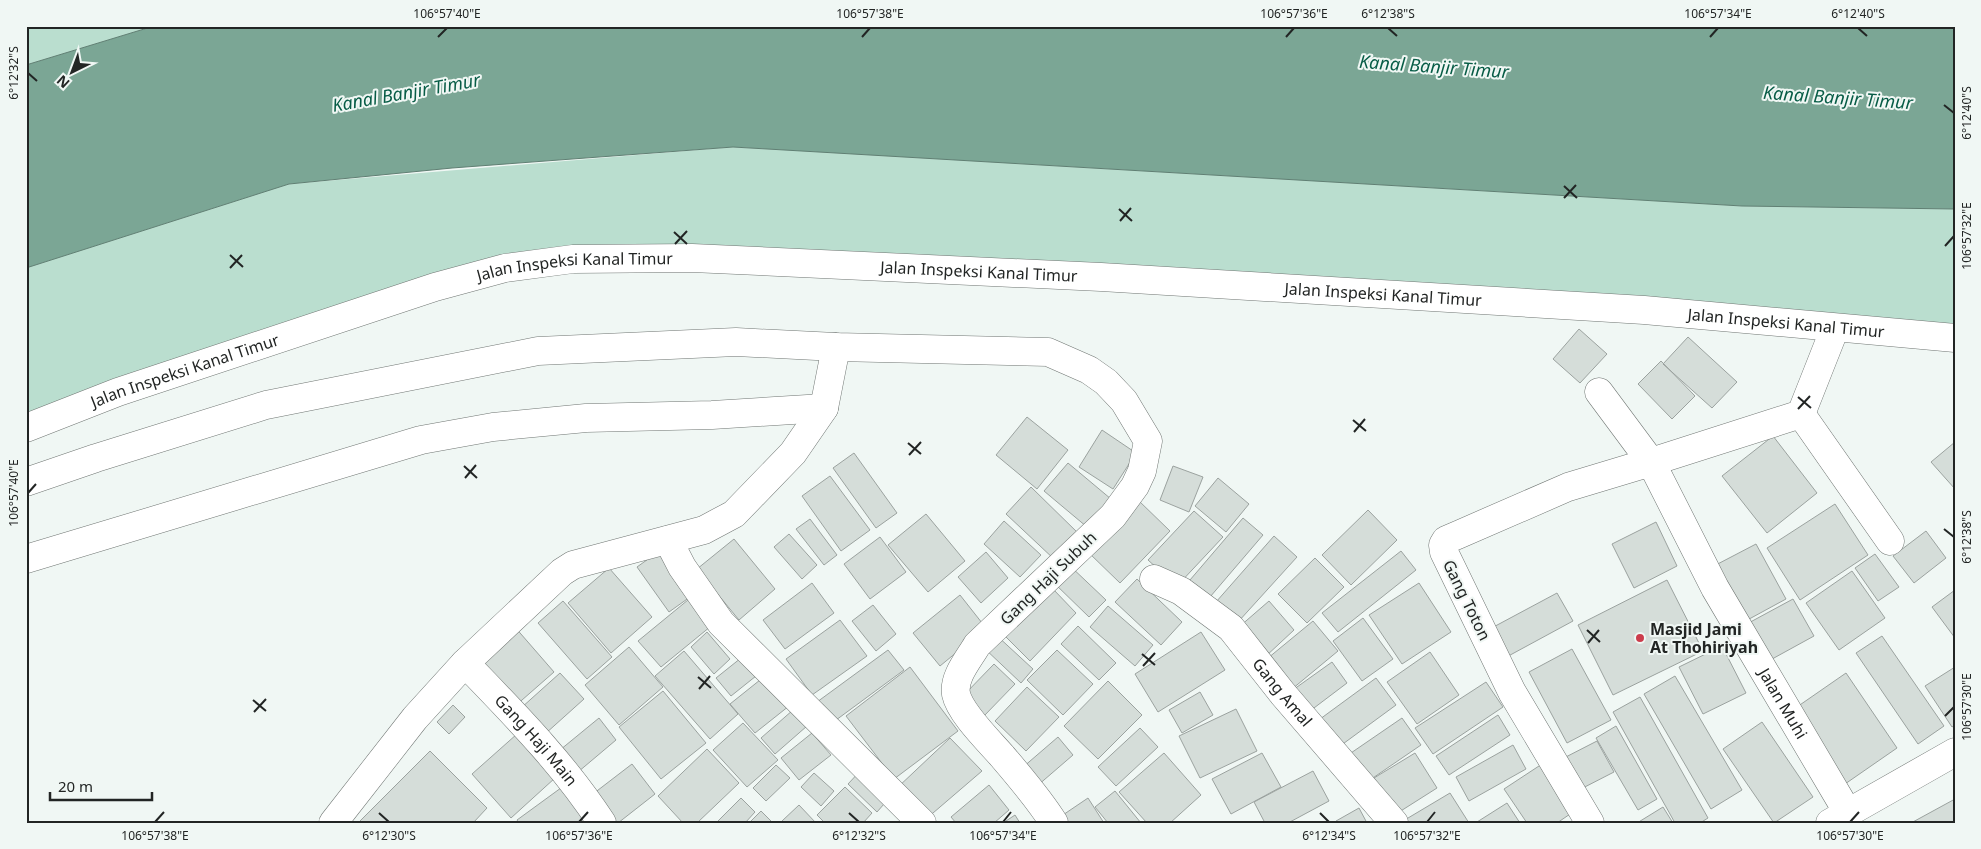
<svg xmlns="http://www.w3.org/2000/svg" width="1981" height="849" viewBox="0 0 1981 849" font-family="'Noto Sans',sans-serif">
<rect width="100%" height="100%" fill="#f0f7f4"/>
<path fill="#badecf" d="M26,26h128l-128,39z
M733,147l1009,59 213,3v128l-1314,-79 -136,10 -479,167v-167l263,-84z"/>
<path fill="#7ba695" stroke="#607f73" d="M154,26h1801v183l-213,-3 -1009,-59 -281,21 -163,16 -263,84v-203z"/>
<path fill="#d5ddd9" stroke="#9ba29f" d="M1579,329l28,25 -27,29 -27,-24z
M1688,337l49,45 -25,26 -49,-44z
M1661,361l34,35 -23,23 -34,-35z
M1027,417l41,33 -31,39 -41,-34z
M1102,430l34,23 -23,36 -34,-22z
M1773,436l44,57 -50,40 -45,-57z
M1955,442v47l-24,-27z
M854,453l43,60 -21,15 -43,-60z
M1068,463l43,36 -24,28 -43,-36z
M1173,466l30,11 -14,35 -29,-12z
M830,476l40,54 -29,21 -39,-55z
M1218,478l31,26 -23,28 -31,-26z
M1031,487l48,47 -24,26 -49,-46z
M1138,500l32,31 -50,52 -32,-31z
M1835,504l33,51 -68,45 -33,-52z
M1368,510l29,30 -46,45 -29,-30z
M1194,511l29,26 -46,49 -29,-26z
M926,514l39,47 -37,31 -40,-47z
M1243,518l20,17 -59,69 -20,-17z
M810,519l27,36 -13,10 -28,-36z
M1004,521l37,34 -21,22 -36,-33z
M1656,522l21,44 -43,22 -22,-44z
M1926,531l20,27 -32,25 -21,-27z
M789,534l28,31 -15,14 -28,-32z
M1274,536l23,21 -59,65 -22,-20z
M880,537l26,35 -36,27 -26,-35z
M734,539l41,50 -36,31 -42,-51z
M1756,544l30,55 -46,25 -30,-56z
M665,547l32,45 -28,20 -32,-45z
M1401,551l15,19 -78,62 -16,-19z
M986,552l22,26 -27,25 -23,-26z
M1875,554l24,33 -21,14 -23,-33z
M1315,558l29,29 -37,36 -29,-29z
M1068,564l38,36 -17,17 -37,-36z
M609,568l43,49 -41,36 -43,-50z
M1852,571l33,47 -46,32 -33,-47z
M1137,579l45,43 -21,23 -46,-43z
M1667,580l36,71 -90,44 -35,-70z
M812,583l22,30 -49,36 -22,-29z
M1419,583l32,49 -49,32 -33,-49z
M1053,589l23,24 -46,48 -24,-24z
M1955,590v48l-23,-31z
M1557,593l16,28 -72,39 -15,-29z
M694,595l22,27 -55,45 -23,-26z
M960,595l26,33 -46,38 -27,-33z
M1793,599l21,37 -51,28 -20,-38z
M563,601l49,56 -25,22 -49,-56z
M1269,601l25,29 -29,27 -26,-30z
M873,605l23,29 -20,17 -24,-30z
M1108,606l45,39 -18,21 -45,-39z
M1363,618l30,41 -31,22 -29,-40z
M840,620l27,36 -55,39 -26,-36z
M1313,621l25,30 -52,43 -24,-31z
M514,626l40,46 -40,35 -40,-46z
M1078,626l38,37 -17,17 -38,-36z
M707,632l23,27 -16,15 -23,-27z
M1201,632l24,38 -67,42 -23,-38z
M995,634l38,35 -12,14 -38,-36z
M1882,636l62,90 -26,18 -62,-91z
M1722,646l24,47 -43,21 -24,-47z
M629,647l34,40 -44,38 -34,-40z
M1572,649l39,71 -44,23 -38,-71z
M888,650l16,20 -72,53 -15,-21z
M1057,650l36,34 -30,31 -36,-35z
M684,651l54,63 -28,25 -55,-63z
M1430,652l29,43 -42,29 -30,-42z
M746,654l15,18 -30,24 -15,-18z
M1332,662l15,21 -41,31 -16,-22z
M994,664l21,20 -32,33 -21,-20z
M910,667l48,64 -64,48 -48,-63z
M1955,667v58l-3,2 -27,-41z
M560,673l24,26 -39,35 -24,-26z
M1846,673l51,75 -52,36 -51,-75z
M765,676l24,30 -34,27 -25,-29z
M1675,676l67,114 -31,19 -67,-115z
M1376,678l20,27 -60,44 -20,-27z
M1108,681l34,34 -44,44 -34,-33z
M1486,682l17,25 -70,47 -18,-26z
M1027,687l32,30 -33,34 -31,-30z
M663,691l43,52 -45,36 -42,-52z
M1200,692l13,23 -31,18 -13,-23z
M1640,697l68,121 -8,5h-25l-62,-111z
M453,705l12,12 -16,17 -12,-12z
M1236,709l21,42 -57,27 -21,-42z
M793,710l14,16 -32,28 -14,-16z
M1498,715l12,20 -61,40 -13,-19z
M599,718l17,22 -38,32 -18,-22z
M1402,718l19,27 -54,37 -19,-27z
M1762,722l51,75 -39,26 -51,-74z
M743,723l35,37 -31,27 -34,-37z
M1616,726l41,73 -19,11 -42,-72z
M1140,728l18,19 -42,39 -18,-19z
M812,733l19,22 -32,25 -18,-22z
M517,734l38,44 -44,40 -39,-44z
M1058,737l15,18 -36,31 -15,-18z
M950,738l32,33 -56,48 -29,-31z
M1597,741l17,31 -39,20 -17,-31z
M1513,745l13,24 -57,32 -13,-24z
M707,749l32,34 -42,40h-14l-25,-27z
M430,751l57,57 -14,15h-115z
M1164,753l37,42 -31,28h-23l-28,-31z
M1262,753l19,34 -50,27 -19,-35z
M1415,753l22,35 -41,26 -22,-36z
M632,764l23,30 -37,29h-9l-20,-26z
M1542,764l31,48 -16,11h-30l-23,-34z
M776,765l14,13 -24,23 -13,-13z
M862,769l29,27 -14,16 -29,-28z
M1313,771l16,30 -41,22h-23l-11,-21z
M814,773l20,18 -13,15 -20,-19z
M565,785l28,38h-74l-2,-3z
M989,785l20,25 -15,13h-38l-5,-6z
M845,787l27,26 -9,10h-38l-8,-8z
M1115,791l26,32h-33l-13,-16z
M1450,793l19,30h-65l-1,-2z
M741,798l14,14 -10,11h-29z
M1088,798l16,25h-49l-1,-2z
M1955,799v24h-44z
M1507,803l13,20 -43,-1z
M799,805l17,18h-32l-2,-2z
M1663,807l10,16h-36z
M1359,808l8,15h-30l-1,-2z
M761,811l12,12h-24z
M1015,815l5,8h-17z"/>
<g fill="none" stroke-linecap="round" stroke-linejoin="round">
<g stroke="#707673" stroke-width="29">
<g id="minor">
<path d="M1599,392l52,70 150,-48 34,-86"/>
<path d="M1801,414l89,127"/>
<path id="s1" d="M26,428l92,-36 317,-105 70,-19 68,-9 119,-1 409,19 543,33 311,28"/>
<path d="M26,482l70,-24 170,-53 272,-54 198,-9 100,5 212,5 41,18 17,12 18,19 24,40 -6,30 -7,15 -22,30 -136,129c-8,14 -24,32 -21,49 4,19 33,47 46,62 18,21 37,43 52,67"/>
<path d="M668,540l14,27 39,56 201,200"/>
<path d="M26,559l395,-119 72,-13 93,-9 126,-3 112,-7"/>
<path id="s2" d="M1154,579l27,12 50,37 52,66 111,129"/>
<path id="s3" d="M465,663c49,51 98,100 137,160"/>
<path d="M333,823l82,-105 50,-55 97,-91 11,-7 131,-35 30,-16 59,-61 31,-45 12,-61"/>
<path id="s4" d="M1590,823l-78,-131 -68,-140 -1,-7 3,-5 14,-6 108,-47 83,-25 64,126 133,225"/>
<path d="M1830,823l125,-71"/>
</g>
</g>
<use href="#minor" stroke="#fff" stroke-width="28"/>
</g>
<path fill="none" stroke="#222524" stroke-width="2" d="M1388,28l9,8M1858,28l9,8M438,37l9,-9M862,37l8,-9M1286,37l8,-9M1710,37l8,-9M28,73l9,8M1944,105l10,8M1564,186l13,12M1564,198l12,-13M1119,209l13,12M1120,221l11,-13M674,232l13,12M675,244l12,-13M1945,246l9,-10M230,255l13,12M230,268l12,-13M1798,397l13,11M1798,409l12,-13M1353,420l13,11M1354,432l11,-13M908,443l13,11M909,455l12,-13M464,466l13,12M465,478l11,-13M28,493l8,-9M1944,529l10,8M1587,630l13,12M1588,643l11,-13M1142,654l13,11M1143,666l12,-13M698,677l13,11M699,689l11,-13M253,700l13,11M254,712l12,-13M1945,716l9,-9M379,813l10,9M849,813l10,9M1320,813l9,9M155,822l9,-10M579,822l9,-10M1003,822l8,-10M1427,822l8,-10M1850,822l9,-10"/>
<circle fill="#cc3c4c" stroke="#f0f7f4" stroke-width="2" cx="1640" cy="638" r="5"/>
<g text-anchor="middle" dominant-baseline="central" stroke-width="4" stroke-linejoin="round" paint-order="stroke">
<g font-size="16" fill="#222524" stroke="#f0f7f4">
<text stroke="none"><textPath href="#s1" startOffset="575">Jalan Inspeksi Kanal Timur</textPath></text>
<text stroke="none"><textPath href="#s1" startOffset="980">Jalan Inspeksi Kanal Timur</textPath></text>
<text stroke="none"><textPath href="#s1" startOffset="1385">Jalan Inspeksi Kanal Timur</textPath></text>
<text stroke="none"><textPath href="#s1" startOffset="1789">Jalan Inspeksi Kanal Timur</textPath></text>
<text stroke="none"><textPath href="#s1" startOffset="169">Jalan Inspeksi Kanal Timur</textPath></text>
<text transform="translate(1048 578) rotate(-44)">Gang Haji Subuh</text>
<text transform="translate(1467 600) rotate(64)">Gang Toton</text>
<text stroke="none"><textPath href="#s2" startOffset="174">Gang Amal</textPath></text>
<text stroke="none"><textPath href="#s4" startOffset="816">Jalan Muhi</textPath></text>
<text stroke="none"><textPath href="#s3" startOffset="105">Gang Haji Main</textPath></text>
</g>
<g font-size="16" font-weight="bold" fill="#222524" stroke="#f0f7f4" text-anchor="start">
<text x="1650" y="629">Masjid Jami<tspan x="1650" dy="18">At Thohiriyah</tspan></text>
</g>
<g font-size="18" font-style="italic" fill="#075c46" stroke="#f0f7f4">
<text transform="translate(1434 66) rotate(4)">Kanal Banjir Timur</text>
<text transform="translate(406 92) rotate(-10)">Kanal Banjir Timur</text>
<text transform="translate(1838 97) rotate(4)">Kanal Banjir Timur</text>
</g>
</g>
<rect width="1981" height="849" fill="none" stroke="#f0f7f4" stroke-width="55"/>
<g transform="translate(72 72) rotate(222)" stroke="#f0f7f4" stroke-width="4" paint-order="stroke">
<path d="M0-4L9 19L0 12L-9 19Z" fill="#222524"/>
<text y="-8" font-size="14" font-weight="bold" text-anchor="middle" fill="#222524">N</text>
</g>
<path d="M50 792v8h102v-8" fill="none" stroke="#222524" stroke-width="2.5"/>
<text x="58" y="792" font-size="15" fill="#222524" stroke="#f0f7f4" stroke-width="4" paint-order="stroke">20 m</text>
<rect x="28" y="28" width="1926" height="794" fill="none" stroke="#222524" stroke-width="2"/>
<g font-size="12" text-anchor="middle" fill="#222524">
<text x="447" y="18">106°57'40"E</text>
<text x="870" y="18">106°57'38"E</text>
<text x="1294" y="18">106°57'36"E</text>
<text x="1388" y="18">6°12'38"S</text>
<text x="1718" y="18">106°57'34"E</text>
<text x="1858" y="18">6°12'40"S</text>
<text transform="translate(14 73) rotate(-90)" y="4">6°12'32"S</text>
<text transform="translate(1967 113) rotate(-90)" y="4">6°12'40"S</text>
<text transform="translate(1967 236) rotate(-90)" y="4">106°57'32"E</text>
<text transform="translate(14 493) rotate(-90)" y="4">106°57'40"E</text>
<text transform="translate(1967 537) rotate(-90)" y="4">6°12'38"S</text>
<text transform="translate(1967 707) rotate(-90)" y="4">106°57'30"E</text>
<text x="155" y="840">106°57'38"E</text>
<text x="389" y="840">6°12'30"S</text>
<text x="579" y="840">106°57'36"E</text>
<text x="859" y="840">6°12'32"S</text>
<text x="1003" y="840">106°57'34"E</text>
<text x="1329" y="840">6°12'34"S</text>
<text x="1427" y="840">106°57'32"E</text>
<text x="1850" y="840">106°57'30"E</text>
</g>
</svg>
